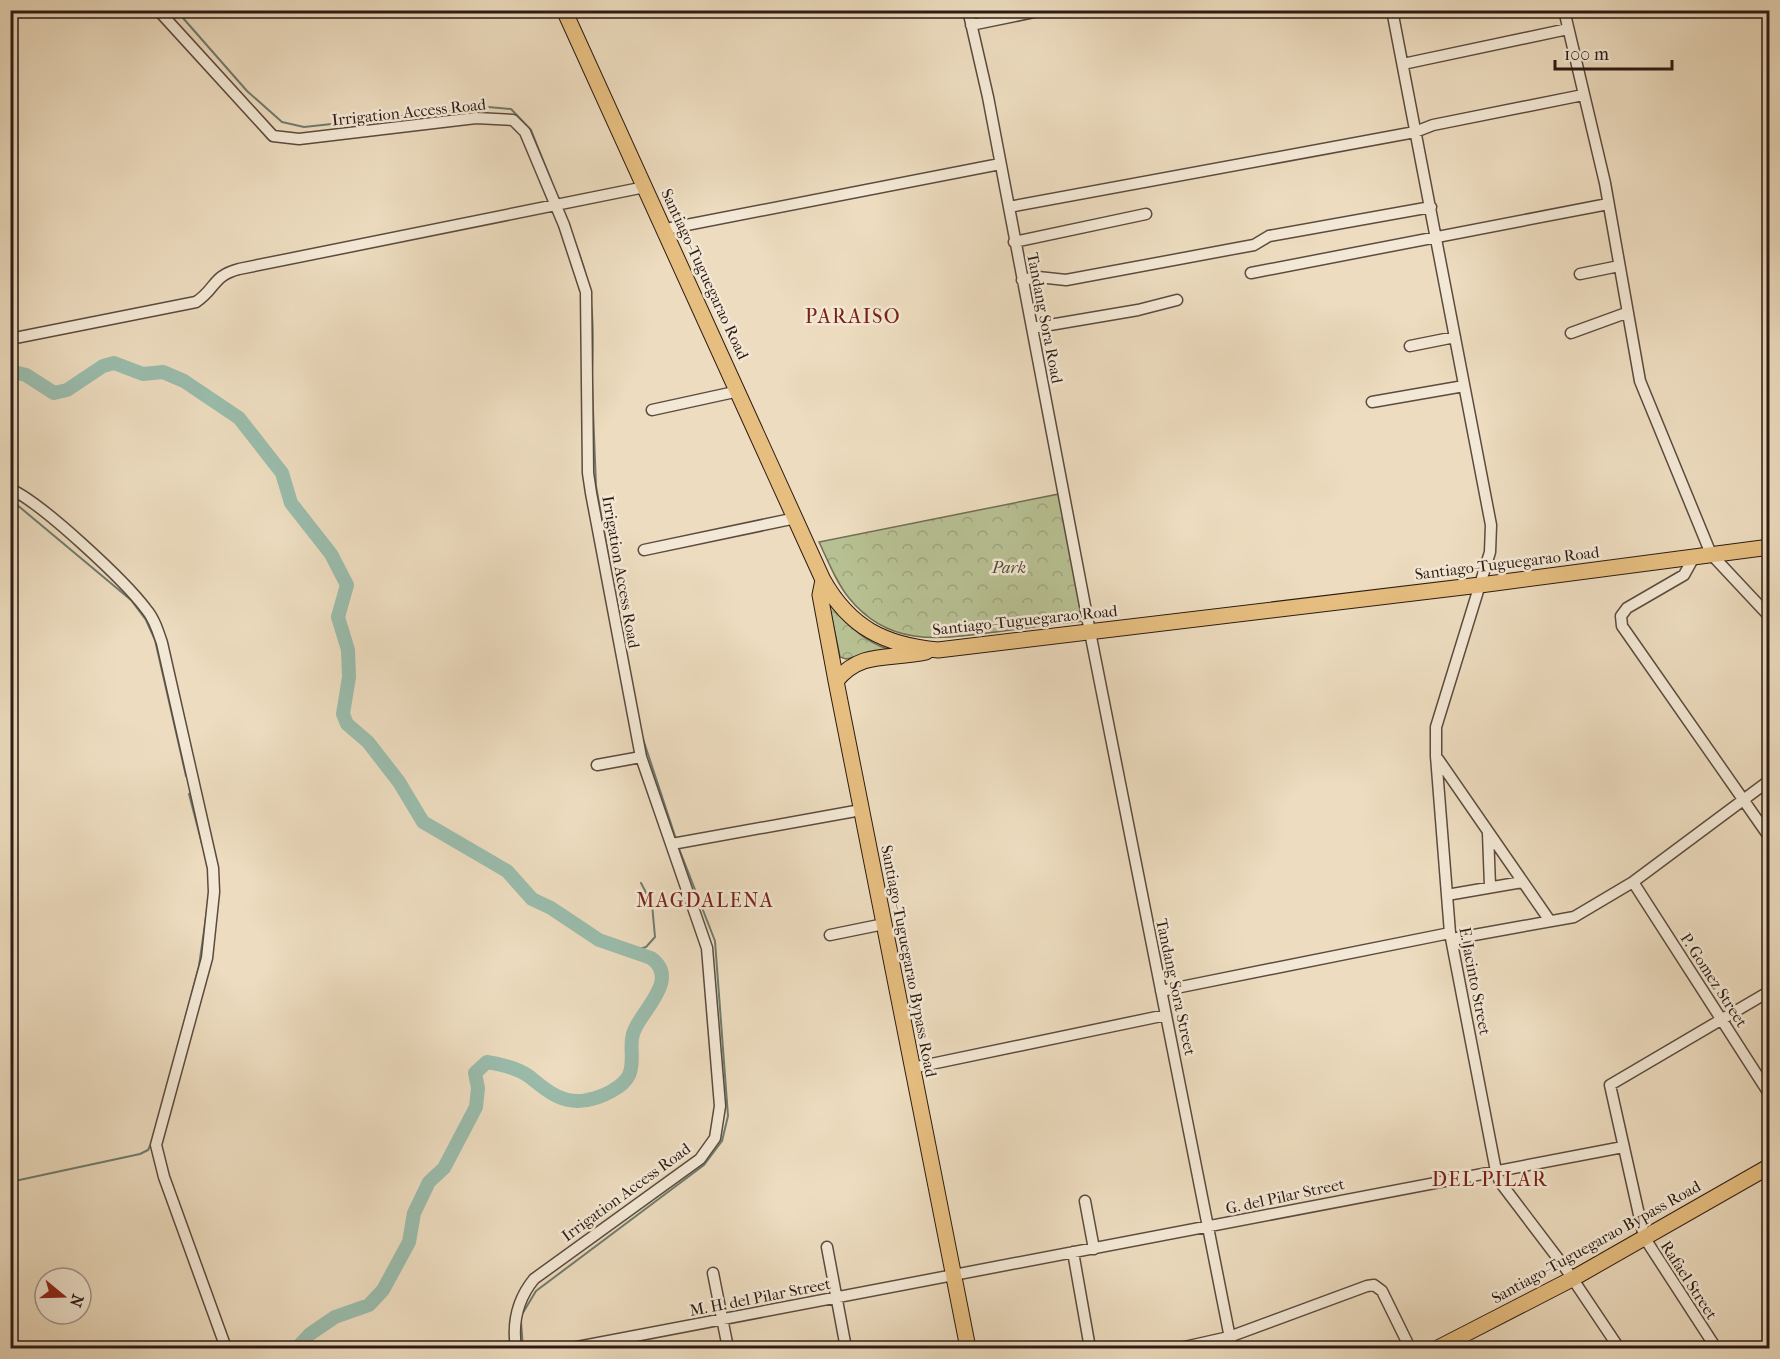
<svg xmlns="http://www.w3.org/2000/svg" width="1780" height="1359" viewBox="0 0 1780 1359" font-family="'IM FELL French Canon',serif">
<defs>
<pattern id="forest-crowns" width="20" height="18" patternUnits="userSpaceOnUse" patternTransform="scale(1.5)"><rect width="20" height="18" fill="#b7c092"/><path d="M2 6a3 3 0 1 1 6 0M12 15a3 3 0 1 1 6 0" fill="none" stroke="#9ea47d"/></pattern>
</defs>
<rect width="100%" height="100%" fill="#eddcbf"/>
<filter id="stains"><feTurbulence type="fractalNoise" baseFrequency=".00333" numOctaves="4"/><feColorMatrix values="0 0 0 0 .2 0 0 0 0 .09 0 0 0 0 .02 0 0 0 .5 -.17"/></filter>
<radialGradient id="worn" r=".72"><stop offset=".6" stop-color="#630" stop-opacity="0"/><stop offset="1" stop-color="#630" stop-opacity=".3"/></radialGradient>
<path fill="url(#forest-crowns)" stroke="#726e53" stroke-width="1.5" d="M1059,494l24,127c-29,3 -58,7 -87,11 -55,7 -107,16 -147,-34 -13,-16 -21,-37 -30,-56z
M827,595c17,26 32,45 63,55l-44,9 -6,-2z"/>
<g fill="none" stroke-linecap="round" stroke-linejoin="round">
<path stroke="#6e7c6f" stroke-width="2" d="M176,10l71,81 35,31 22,5 184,-20 23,2 20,21 20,50
M576,246c18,42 18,81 16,126
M592,384l4,102 14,80
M10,499l121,101 15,20 9,20 31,136
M642,736l34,103
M189,794l13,50
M633,951l13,-4 9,-10 -3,-33 -11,-21
M177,1050l22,-84 9,-63
M10,1182l130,-28 8,-4 4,-8
M521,1316l15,-25 168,-126 18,-24 6,-25 -13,-175 -37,-95
M521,1322l2,26"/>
<path stroke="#9abcac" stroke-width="14" d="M10,371l16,4 28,18 13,-3 36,-24 11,-3 29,11 20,-2 21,9 55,37 43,55 9,30 40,51 16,31 -9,32 10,33 1,27 -6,37 4,10 21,18 31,40 24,40 84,49 25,28 19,9 48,32 52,18c31,22 -13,55 -18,76 -4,13 2,28 -4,41 -6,13 -29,23 -42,25 -24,5 -40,-9 -57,-23 -11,-8 -30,-13 -43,-15l-12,11 3,15 -2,19 -32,61 -15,14 -15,31 -5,29 -26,48 -14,15 -34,12 -25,17 -13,14"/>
<g stroke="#5c4b3f" stroke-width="13">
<path id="minor" d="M158,10l115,126 26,3 177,-21 37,2 12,12 39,93 22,67 2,181 3,20 50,264 66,191 13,158 -5,32 -15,21 -166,120c-17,21 -22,43 -18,69
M968,10l20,87 102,535 142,716
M1392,10l99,515 -1,27 -54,175v29l14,177 46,238 4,11 66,87 53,79
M1564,10l41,173 35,198 71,173 59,63
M971,25l73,-15
M1403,64l165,-35
M1009,207l406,-75 18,-7 150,-30
M666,229l334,-65
M1014,242l132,-28
M1251,273l357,-69
M1580,274l39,-8
M1022,280l16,-3 28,3 188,-35 15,-9 162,-29
M1032,328l106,-18 39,-10
M1571,333l55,-20
M10,339l186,-37c20,-13 16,-26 43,-33l406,-82
M1410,346l45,-9
M1372,402l92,-16
M652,410l87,-19
M10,489c31,13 115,92 136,120 8,9 12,22 16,34l51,225 1,24 -7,66 -51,187 8,32 62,171
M644,550l152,-32
M1694,557l-10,18 -57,33 -6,8 1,10 148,212
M1438,759l112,162
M597,765l44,-8
M1488,833l2,53
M672,844l189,-34
M1633,882l137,213
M1447,895l75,-13
M830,935l54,-11
M1452,939l122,-22 59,-35 137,-102
M1161,991l289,-58
M912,1068l254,-53
M1085,1201l9,48
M827,1247l19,101
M1073,1252l17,96
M713,1273l15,75
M572,1348l1051,-201
M1180,1348l49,-11 138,-51 7,-1 8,6 28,57
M1716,1348l-72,-111 -34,-152 160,-94"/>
</g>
<g stroke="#2c1b14" stroke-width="17">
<path id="highway" d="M564,10l259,570c27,48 62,65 115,70l542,-65 290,-38
M823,580l-3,15 16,86 132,667
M836,681c25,-31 54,-21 90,-29
M1438,1348l134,-69 198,-113"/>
</g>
<use href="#minor" stroke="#f3e8d5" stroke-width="10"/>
<use href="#highway" stroke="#e6be80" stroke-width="15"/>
</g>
<g text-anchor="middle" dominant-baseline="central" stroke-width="5" stroke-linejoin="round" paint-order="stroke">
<g font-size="16" fill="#2c1b14" stroke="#f3e8d5">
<text transform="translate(409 112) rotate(-6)">Irrigation Access Road</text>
<text transform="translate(705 274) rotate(65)">Santiago-Tuguegarao Road</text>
<text transform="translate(1045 318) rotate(79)">Tandang Sora Road</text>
<text transform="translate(1507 563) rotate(-7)">Santiago-Tuguegarao Road</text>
<text transform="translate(621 572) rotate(80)">Irrigation Access Road</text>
<text transform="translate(1025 620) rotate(-6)">Santiago-Tuguegarao Road</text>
<text transform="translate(909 961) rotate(79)">Santiago-Tuguegarao Bypass Road</text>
<text transform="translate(1714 980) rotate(57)">P. Gomez Street</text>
<text transform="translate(1475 981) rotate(79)">E. Jacinto Street</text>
<text transform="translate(1176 987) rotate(78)">Tandang Sora Street</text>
<text transform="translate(626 1192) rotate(-36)">Irrigation Access Road</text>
<text transform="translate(1285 1196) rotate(-12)">G. del Pilar Street</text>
<text transform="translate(1596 1242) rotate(-29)">Santiago-Tuguegarao Bypass Road</text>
<text transform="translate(1689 1280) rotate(57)">Rafael Street</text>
<text transform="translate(760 1297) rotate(-11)">M. H. del Pilar Street</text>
</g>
<g font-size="16" font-style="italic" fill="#564d3a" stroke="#f3e8d5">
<text x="1009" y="567">Park</text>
</g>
<g font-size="20" letter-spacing="1.5" fill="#7a1f14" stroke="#f3e8d5">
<text x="853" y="316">PARAISO</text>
<text x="705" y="900">MAGDALENA</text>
<text x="1490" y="1179">DEL PILAR</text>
</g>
</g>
<rect width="1780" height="1359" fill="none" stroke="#eddcbf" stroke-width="36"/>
<rect x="12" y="12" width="1756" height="1335" fill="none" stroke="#2c1b14" stroke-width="3"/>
<rect x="18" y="18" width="1744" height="1323" fill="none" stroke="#2c1b14" stroke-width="1.5"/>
<g transform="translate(63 1296) rotate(109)"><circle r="28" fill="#f3e8d5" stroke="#a39688" stroke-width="1.5"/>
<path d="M0-4.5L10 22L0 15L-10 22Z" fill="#8f2418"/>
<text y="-9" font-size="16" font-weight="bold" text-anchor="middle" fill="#2c1b14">N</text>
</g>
<path d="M1555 60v9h117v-9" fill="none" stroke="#2c1b14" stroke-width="3"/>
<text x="1564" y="60" font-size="18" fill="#2c1b14" stroke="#f3e8d5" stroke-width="4.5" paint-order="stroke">100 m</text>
<rect width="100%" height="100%" filter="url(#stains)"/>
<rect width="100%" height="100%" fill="url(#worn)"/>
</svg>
